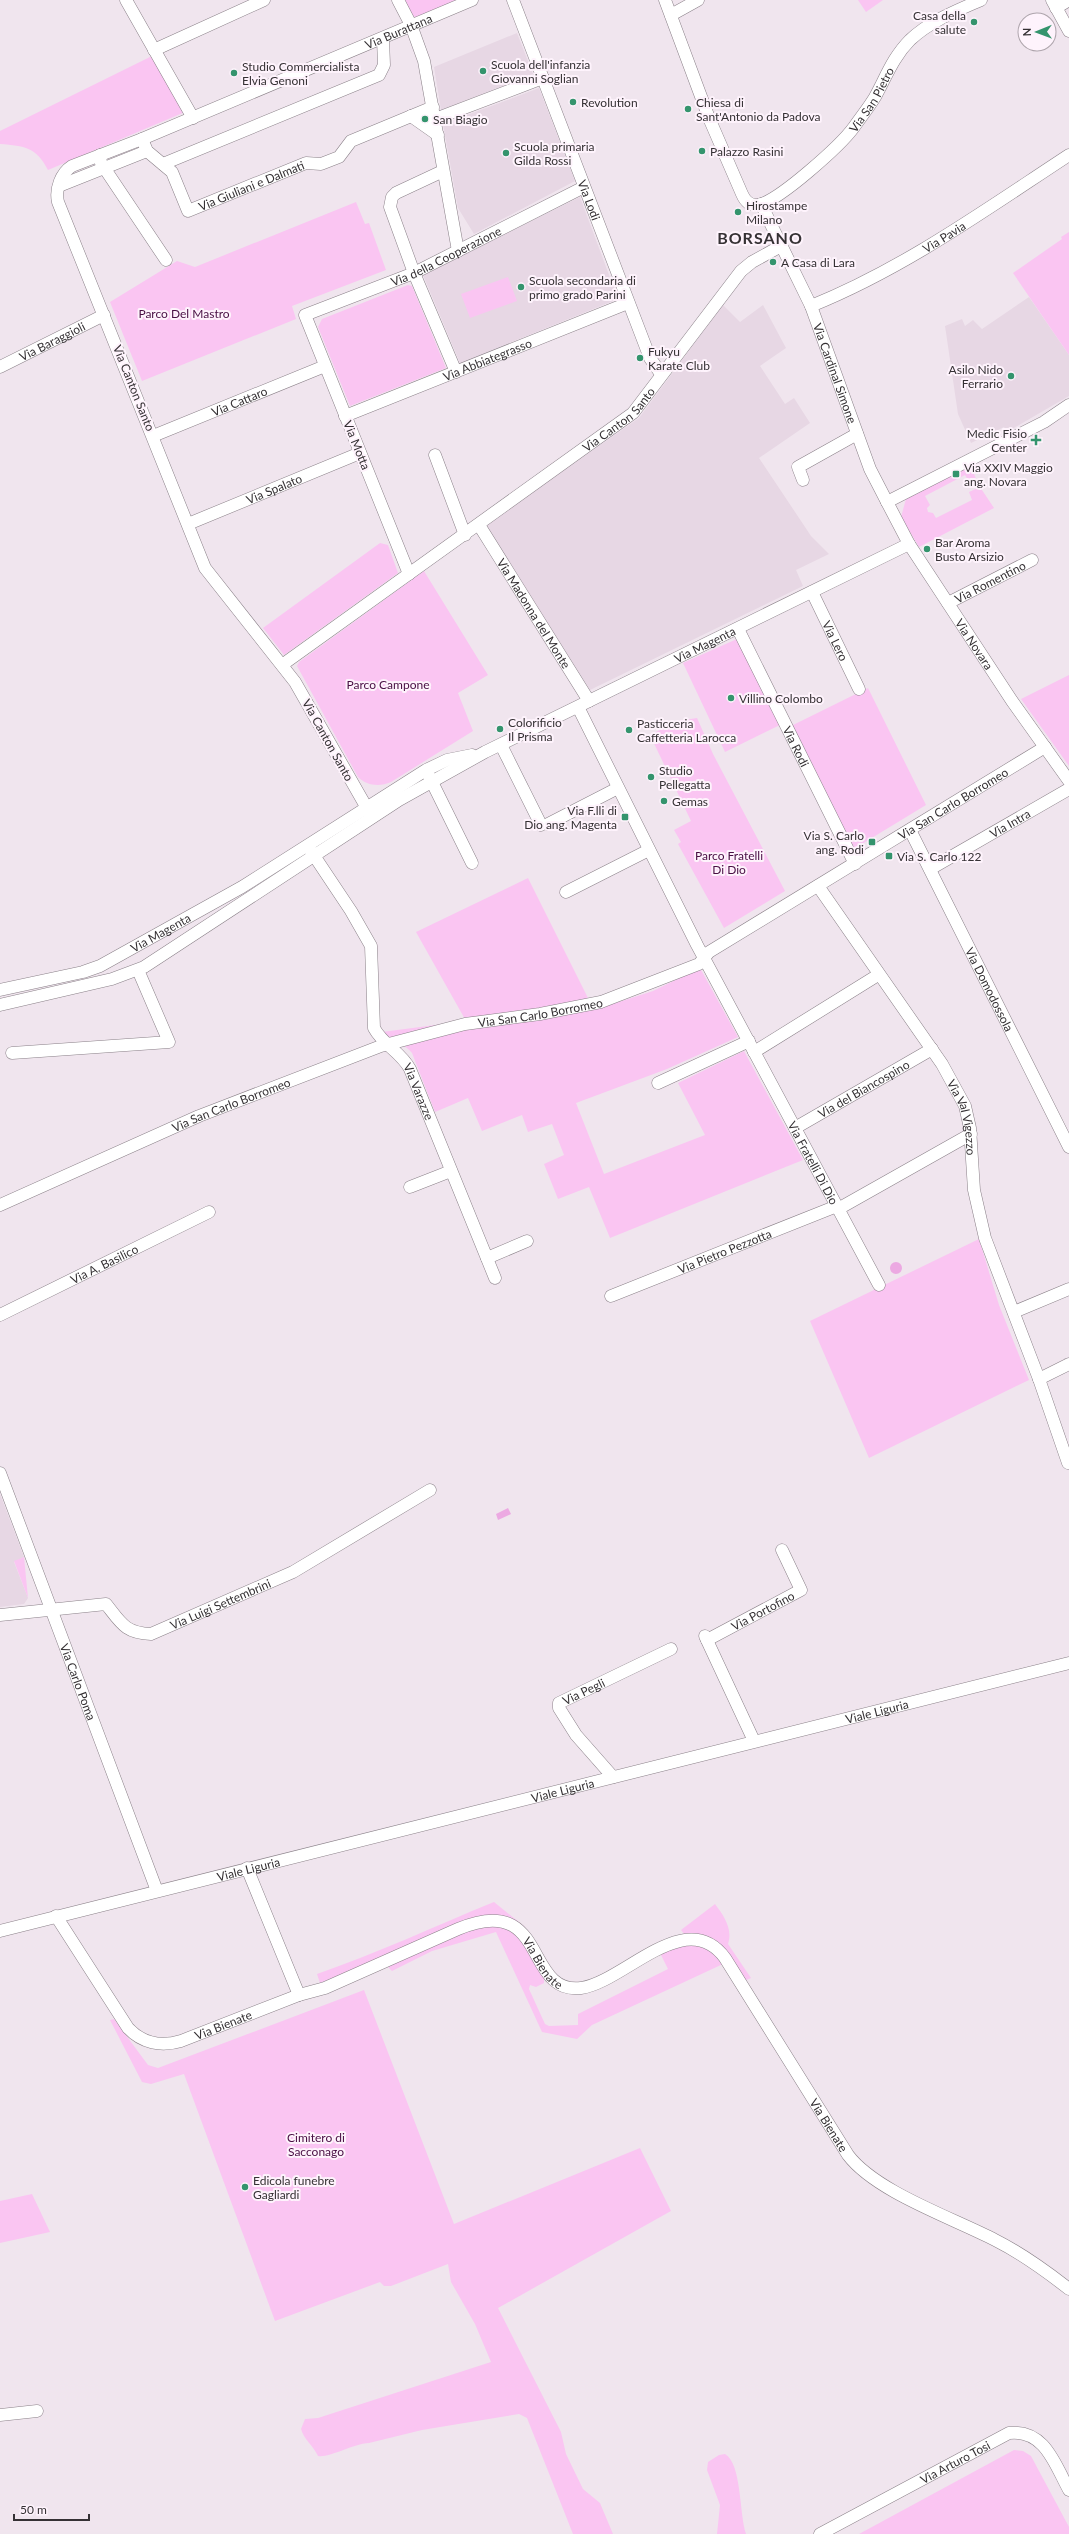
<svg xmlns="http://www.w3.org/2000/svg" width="1069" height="2534" viewBox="0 0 1069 2534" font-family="Lato,sans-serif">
<rect width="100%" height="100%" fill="#f0e5ee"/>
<path fill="#e7d7e4" d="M517,33l16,41 -92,36 -7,-43z
M539,88l36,93 -101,53 -16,-26 -15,-84z
M580,197l38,102 -158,64 -37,-88z
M1029,297l40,58v41l-62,36 -3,-5 -33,16 -13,-29 -13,-88 17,-7 3,7 8,-6 9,9z
M723,305l17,17 23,-17 23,43 -26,18 25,38 9,-6 16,25 -51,35 52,78 18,18 -33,16 7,16 -213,104 -104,-165 153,-107z
M0,1494l24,63 -10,5 14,36 -4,6 -24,3z"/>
<path fill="#fac5f2" d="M405,0h57l-45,18 -4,-2z
M858,0h25l-17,12z
M154,55l31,57 -137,58c-12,-23 -23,-24 -48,-26v-13z
M356,202l9,22 4,-1 17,47 -94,36 4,13 -154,62 -32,-79 67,-41 18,6z
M1069,232v123l-56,-82 49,-34 -1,-2z
M508,277l9,24 -47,17 -9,-24z
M408,285l4,1 34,82 -96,38 -32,-79 4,-8z
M966,468l7,3 3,8 -7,3 -4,-7 -40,21 5,9 -3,3 1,4 5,1 3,5 36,-18 -3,-8 11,-5 14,21 -75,39 -18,-30 5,-18z
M380,543l8,2 10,28 -114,82 -21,-27z
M424,571l64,104 -30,18 15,38 -82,51c-11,5 -24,4 -33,-5l-61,-111 2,-4z
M737,639l43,86 -55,27 -42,-89z
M1069,675v91l-48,-67z
M868,688l58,117 -74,45 -61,-124z
M697,718l16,36 72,137 -61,37 -46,-84 3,-2 -7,-12 17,-9 -41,-86 28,-14z
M528,878l66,132 59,-19 47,-23 38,69 -71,32 -91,34 28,71 101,-39 -27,-52 66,-32 59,109 -193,78 -21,-51 -31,12 -14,-35 20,-9 -12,-31 -24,8 -6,-17 -40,16 -14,-33 -33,14 -23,-59c-7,-9 -21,-14 -30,-21l84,-11 -50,-89z
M979,1239l20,66 30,75 -160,78 -59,-137z
M24,1557l4,41 -14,-37z
M494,1902l31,25 -1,1 -50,-8 -154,63 -3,-9c61,-21 118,-48 177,-72z
M715,1904c9,12 18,25 13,40l23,34 -7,3 -17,-28 -42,-18 -4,-5z
M499,1923l18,10 27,44v6l-8,4 -6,-2 -1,4 16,35 4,2 29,-1v-11l90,-45 -7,-14c11,-7 31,-16 44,-9 7,4 13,13 18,18l-131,61 -15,14 -35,-7 -46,-100 -64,19 -40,20 -6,-6 72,-31z
M364,1990l90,234 186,-76 31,63 -173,97 63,124 5,22 17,35 17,14 13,31h-40l-46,-116 -8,-4 -97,16 -53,13c-17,1 -39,15 -51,13 -5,-11 -14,-16 -17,-27l4,-10 13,-1 173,-56 -16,-38 -24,-42 -3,-18 -57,22h-7l-4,-4 -105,39 -91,-247 -33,10 -9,-2 -32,-62 4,-1 34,46 10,3z
M32,2194l18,38 -50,11v-42z
M1014,2450l9,1 8,5 38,71v7h-210z
M725,2454c17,10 14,59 21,80h-29l3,-29 -13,-35 1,-8 11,-7z"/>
<path fill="#eca9e2" d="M890 1268a6 6 0 1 1 12 0a6 6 0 1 1-12 0Z
M508,1508l3,6 -13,6 -2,-6z"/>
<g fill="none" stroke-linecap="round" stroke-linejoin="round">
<g stroke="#8a8088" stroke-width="13">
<g id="minor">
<path d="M126,0l67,118"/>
<path d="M398,0l13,25 13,36 34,190"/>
<path id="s1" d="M513,0l137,358 11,16"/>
<path id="s2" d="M665,0l44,118 33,76c3,7 8,12 16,11 21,-4 83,-60 96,-78 7,-10 15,-20 21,-30 11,-20 18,-40 35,-57 20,-19 46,-29 71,-40"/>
<path d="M1052,0l17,31"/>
<path d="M1056,8l13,-8"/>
<path d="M671,15l27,-15"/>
<path d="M154,50l110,-50"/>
<path d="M411,116l27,19"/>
<path d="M435,119l108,-41"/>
<path id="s3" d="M142,139l5,12 25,21 16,39 118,-48 15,1 18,-7 12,-16 82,-34"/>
<path d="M100,155l1,8 65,97"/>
<path d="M163,164l216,-89 5,-10 -1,-26"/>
<path d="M443,171l-47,22 -4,4 -2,10 24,66 42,99"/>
<path d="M59,186l88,-35"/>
<path id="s4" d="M761,204l50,102 59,163 17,33 22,42 103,157 57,80"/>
<path id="s5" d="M811,306c94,-38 174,-96 258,-151"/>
<path id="s6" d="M0,367l104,-52"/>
<path id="s7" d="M345,416l283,-113"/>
<path id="s8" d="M153,436l172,-70"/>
<path d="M435,455l30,80"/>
<path d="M803,480l-5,-13 59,-33"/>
<path d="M887,502l157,-80 25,-17"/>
<path id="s9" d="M188,524l172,-71"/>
<path id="s10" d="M479,525l110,176"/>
<path id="s11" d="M409,574l-104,-259 109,-42 170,-86"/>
<path id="s12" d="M812,592l47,97"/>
<path id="s13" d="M948,603l84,-43"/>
<path id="s14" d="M738,629l117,235"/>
<path id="s15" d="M282,665l351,-252 108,-142 11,-9 29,-16"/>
<path id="s16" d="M578,707l119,238 182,340"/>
<path d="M501,745l40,80"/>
<path d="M428,774l44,89"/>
<path id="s17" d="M372,817l-77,-135 -90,-114 -147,-366c-3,-13 3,-29 14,-36l70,-27 330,-139"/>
<path d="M548,824l70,-36"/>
<path id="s18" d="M910,830l159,317"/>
<path id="s19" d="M309,848l42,63 20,35 3,82c9,17 27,24 36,41l85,209"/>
<path id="s20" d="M930,869l139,-80"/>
<path id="s21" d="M818,886l124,178 23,42 5,22 4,62 11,48 54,141 29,84"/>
<path d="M566,892l83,-42"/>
<path id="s22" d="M0,990l83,-18 17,-6 142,-79 184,-117 21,-10 25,-5"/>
<path id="s23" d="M0,1005l112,-26 32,-12 255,-167 86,-48 424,-208"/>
<path d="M754,1052l124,-77"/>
<path d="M12,1053l157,-11 -31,-72"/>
<path d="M658,1083l91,-42"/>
<path id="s24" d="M795,1128l137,-79"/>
<path d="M410,1187l41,-16"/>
<path id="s25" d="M0,1205l199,-89 182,-70 84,-22 75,-10 61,-12 98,-38 10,-12 336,-205"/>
<path d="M838,1209l133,-75"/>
<path d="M487,1258l40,-17"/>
<path id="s26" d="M611,1296l226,-90"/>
<path d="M1014,1312l55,-23"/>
<path id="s27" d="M0,1315l209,-103"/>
<path d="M1039,1379l30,-15"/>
<path id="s28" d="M0,1473l157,418"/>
<path id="s29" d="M0,1615l106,-11c15,19 19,29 45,30l142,-62 137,-82"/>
<path d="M705,1636l49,105"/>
<path id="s30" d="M707,1640l94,-50 -19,-40"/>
<path id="s31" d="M613,1777l-37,-42 -17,-27v-5l112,-54"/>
<path d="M247,1868l52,127"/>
<path id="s32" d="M56,1916l72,112c14,15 33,19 53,13l118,-46 26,-7 133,-59c91,-38 65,66 123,59 43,-6 105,-83 144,-30l123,197c28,37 105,63 147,85 26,13 51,31 74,49"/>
<path id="s33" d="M0,1931l1069,-268"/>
<path d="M0,2415l37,-4"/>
<path id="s34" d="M820,2534l189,-101c36,-4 46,32 60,57"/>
</g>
</g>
<use href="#minor" stroke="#fff" stroke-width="12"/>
</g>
<g fill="#34946d" stroke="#fef3fc" stroke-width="1.5">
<circle cx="974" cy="22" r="4"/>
<circle cx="483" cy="71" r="4"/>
<circle cx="234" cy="73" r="4"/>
<circle cx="573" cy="102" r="4"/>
<circle cx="688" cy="109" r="4"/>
<circle cx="425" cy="119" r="4"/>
<circle cx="702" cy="151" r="4"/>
<circle cx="506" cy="153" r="4"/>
<circle cx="738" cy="212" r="4"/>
<circle cx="773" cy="262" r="4"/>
<circle cx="521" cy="287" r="4"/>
<circle cx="640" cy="358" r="4"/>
<circle cx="1011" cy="376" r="4"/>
<path d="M1034 434h4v4h4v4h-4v4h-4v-4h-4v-4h4z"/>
<rect x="952" y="470" width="8" height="8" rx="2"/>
<circle cx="927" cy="549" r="4"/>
<circle cx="731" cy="698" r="4"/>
<circle cx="500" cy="729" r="4"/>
<circle cx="629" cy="730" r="4"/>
<circle cx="651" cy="777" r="4"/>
<circle cx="664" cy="801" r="4"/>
<rect x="621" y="813" width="8" height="8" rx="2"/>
<rect x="868" y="838" width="8" height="8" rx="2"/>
<rect x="885" y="852" width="8" height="8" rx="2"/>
<circle cx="245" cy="2187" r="4"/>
</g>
<g text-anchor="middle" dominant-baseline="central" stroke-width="4" stroke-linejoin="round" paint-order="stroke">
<g font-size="12" fill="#353134" stroke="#fef3fc" text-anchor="start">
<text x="966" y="15" text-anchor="end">Casa della<tspan x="966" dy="14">salute</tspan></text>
<text x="491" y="64">Scuola dell'infanzia<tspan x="491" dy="14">Giovanni Soglian</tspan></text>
<text x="242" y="66">Studio Commercialista<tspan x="242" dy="14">Elvia Genoni</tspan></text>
<text x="581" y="102">Revolution</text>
<text x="696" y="102">Chiesa di<tspan x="696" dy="14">Sant'Antonio da Padova</tspan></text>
<text x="433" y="119">San Biagio</text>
<text x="514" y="146">Scuola primaria<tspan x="514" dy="14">Gilda Rossi</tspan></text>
<text x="710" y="151">Palazzo Rasini</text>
<text x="746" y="205">Hirostampe<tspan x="746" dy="14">Milano</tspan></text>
<text x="781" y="262">A Casa di Lara</text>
<text x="529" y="280">Scuola secondaria di<tspan x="529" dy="14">primo grado Parini</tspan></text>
<text x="648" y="351">Fukyu<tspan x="648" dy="14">Karate Club</tspan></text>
<text x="1003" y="369" text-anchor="end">Asilo Nido<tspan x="1003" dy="14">Ferrario</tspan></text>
<text x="1027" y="433" text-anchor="end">Medic Fisio<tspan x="1027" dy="14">Center</tspan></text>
<text x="964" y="467">Via XXIV Maggio<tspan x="964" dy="14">ang. Novara</tspan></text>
<text x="935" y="542">Bar Aroma<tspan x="935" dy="14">Busto Arsizio</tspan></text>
<text x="739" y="698">Villino Colombo</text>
<text x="508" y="722">Colorificio<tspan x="508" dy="14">Il Prisma</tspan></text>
<text x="637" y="723">Pasticceria<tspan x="637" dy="14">Caffetteria Larocca</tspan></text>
<text x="659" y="770">Studio<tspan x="659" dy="14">Pellegatta</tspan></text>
<text x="672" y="801">Gemas</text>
<text x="617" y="810" text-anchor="end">Via F.lli di<tspan x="617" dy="14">Dio ang. Magenta</tspan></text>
<text x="864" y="835" text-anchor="end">Via S. Carlo<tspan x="864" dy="14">ang. Rodi</tspan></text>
<text x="897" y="856">Via S. Carlo 122</text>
<text x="253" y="2180">Edicola funebre<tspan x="253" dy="14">Gagliardi</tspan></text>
</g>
<g font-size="12" fill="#353134" stroke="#fef3fc">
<text stroke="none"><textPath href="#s17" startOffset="1089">Via Burattana</textPath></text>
<text stroke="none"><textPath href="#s2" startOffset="387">Via San Pietro</textPath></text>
<text stroke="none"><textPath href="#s3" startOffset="156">Via Giuliani e Dalmati</textPath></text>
<text stroke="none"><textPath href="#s1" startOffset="214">Via Lodi</textPath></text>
<text stroke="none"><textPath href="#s5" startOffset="150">Via Pavia</textPath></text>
<text stroke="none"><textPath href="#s11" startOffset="432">Via della Cooperazione</textPath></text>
<text stroke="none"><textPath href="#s6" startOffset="58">Via Baraggioli</textPath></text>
<text stroke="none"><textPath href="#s7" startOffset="153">Via Abbiategrasso</textPath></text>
<text stroke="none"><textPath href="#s4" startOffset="185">Via Cardinal Simone</textPath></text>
<text transform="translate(134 388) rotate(68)">Via Canton Santo</text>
<text stroke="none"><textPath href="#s8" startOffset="93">Via Cattaro</textPath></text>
<text stroke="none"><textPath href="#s15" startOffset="417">Via Canton Santo</textPath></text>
<text transform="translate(357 445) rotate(68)">Via Motta</text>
<text stroke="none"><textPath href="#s9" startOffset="93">Via Spalato</textPath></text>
<text stroke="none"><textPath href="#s13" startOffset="47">Via Romentino</textPath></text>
<text stroke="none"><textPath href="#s10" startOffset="104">Via Madonna del Monte</textPath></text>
<text stroke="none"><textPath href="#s12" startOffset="54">Via Lero</textPath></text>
<text stroke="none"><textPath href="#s4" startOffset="491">Via Novara</textPath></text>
<text stroke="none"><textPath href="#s23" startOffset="797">Via Magenta</textPath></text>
<text transform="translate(328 740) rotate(61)">Via Canton Santo</text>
<text stroke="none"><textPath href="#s14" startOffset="131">Via Rodi</textPath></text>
<text stroke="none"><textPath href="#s25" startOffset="1044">Via San Carlo Borromeo</textPath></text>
<text stroke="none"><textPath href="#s20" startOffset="92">Via Intra</textPath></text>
<text stroke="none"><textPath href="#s22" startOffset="172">Via Magenta</textPath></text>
<text stroke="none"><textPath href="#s18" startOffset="178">Via Domodossola</textPath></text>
<text stroke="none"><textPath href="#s25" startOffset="576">Via San Carlo Borromeo</textPath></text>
<text stroke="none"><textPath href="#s24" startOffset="79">Via del Biancospino</textPath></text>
<text stroke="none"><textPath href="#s19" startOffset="277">Via Varazze</textPath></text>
<text stroke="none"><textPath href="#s25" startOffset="252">Via San Carlo Borromeo</textPath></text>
<text stroke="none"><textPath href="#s21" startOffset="275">Via Val Vigezzo</textPath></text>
<text stroke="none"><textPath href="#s16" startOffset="513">Via Fratelli Di Dio</textPath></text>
<text stroke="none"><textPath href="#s26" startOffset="122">Via Pietro Pezzotta</textPath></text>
<text stroke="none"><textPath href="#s27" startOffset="116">Via A. Basilico</textPath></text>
<text stroke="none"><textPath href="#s29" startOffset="239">Via Luigi Settembrini</textPath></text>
<text stroke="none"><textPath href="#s30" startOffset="63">Via Portofino</textPath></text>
<text stroke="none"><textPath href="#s28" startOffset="223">Via Carlo Poma</textPath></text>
<text stroke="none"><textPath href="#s31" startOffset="120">Via Pegli</textPath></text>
<text stroke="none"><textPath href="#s33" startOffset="904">Viale Liguria</textPath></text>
<text stroke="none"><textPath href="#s33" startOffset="580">Viale Liguria</textPath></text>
<text stroke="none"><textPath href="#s33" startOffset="256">Viale Liguria</textPath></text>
<text stroke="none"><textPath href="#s32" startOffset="595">Via Bienate</textPath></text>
<text stroke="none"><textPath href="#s32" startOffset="236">Via Bienate</textPath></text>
<text stroke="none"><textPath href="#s32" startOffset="1003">Via Bienate</textPath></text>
<text stroke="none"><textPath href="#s34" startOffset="153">Via Arturo Tosi</textPath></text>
</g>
<g font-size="12" fill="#480e43" stroke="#fef3fc">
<text x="184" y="313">Parco Del Mastro</text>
<text x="388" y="684">Parco Campone</text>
<text x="729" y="855">Parco Fratelli<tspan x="729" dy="14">Di Dio</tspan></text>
<text x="316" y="2137">Cimitero di<tspan x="316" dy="14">Sacconago</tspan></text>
</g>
<g font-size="16" font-weight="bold" letter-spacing="1" fill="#353134" stroke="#fef3fc">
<text x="760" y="237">BORSANO</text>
</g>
</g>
<g transform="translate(1037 32) rotate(269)"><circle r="19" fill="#fef3fc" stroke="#aea5ac"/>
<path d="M0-3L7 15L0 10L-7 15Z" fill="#34946d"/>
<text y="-6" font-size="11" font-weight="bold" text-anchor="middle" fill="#353134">N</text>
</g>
<path d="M14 2514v6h75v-6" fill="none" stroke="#353134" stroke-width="2"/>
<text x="20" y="2514" font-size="12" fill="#353134" stroke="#fef3fc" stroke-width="3" paint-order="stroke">50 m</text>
</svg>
